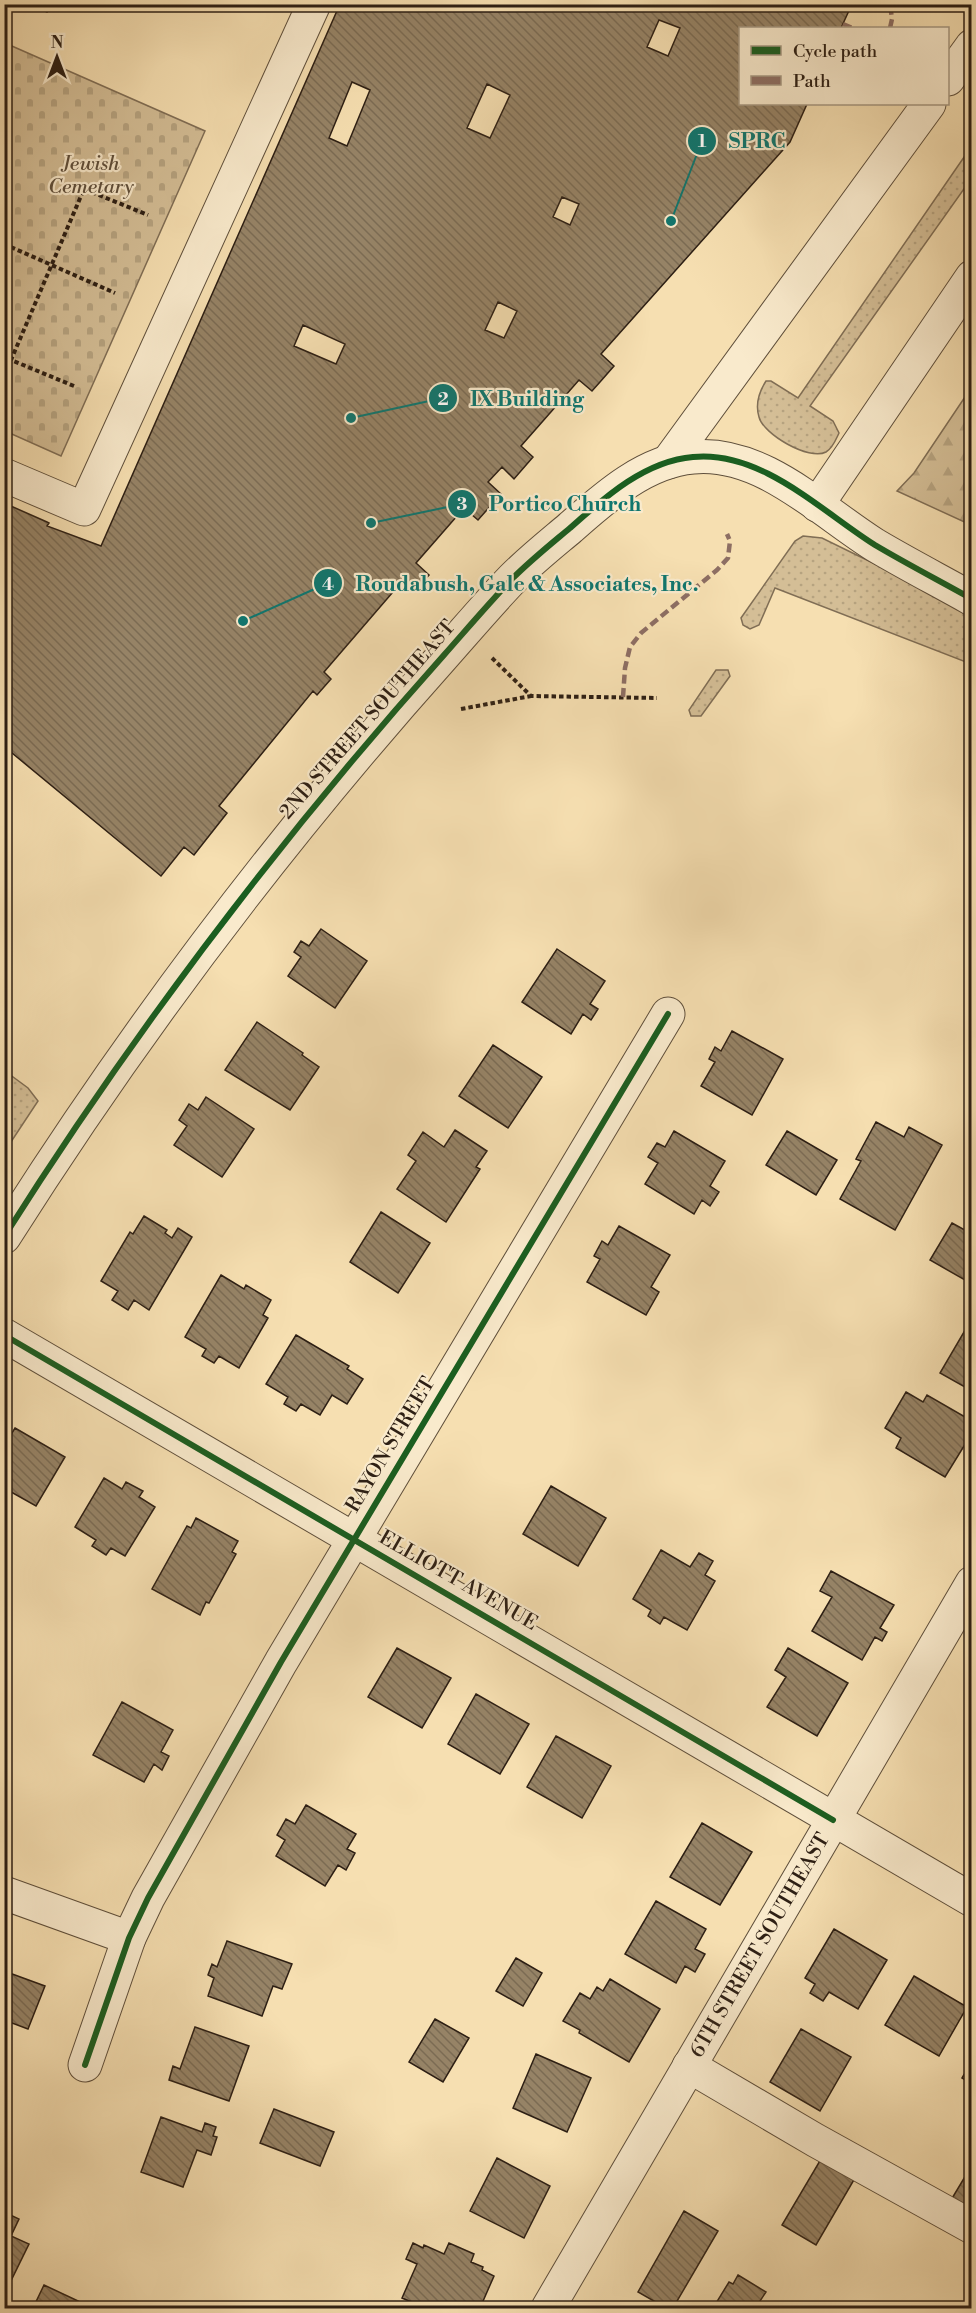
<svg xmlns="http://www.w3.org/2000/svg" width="976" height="2313" viewBox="0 0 976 2313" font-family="'Libre Bodoni',serif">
<defs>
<pattern id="green-dots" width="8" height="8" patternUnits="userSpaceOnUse" patternTransform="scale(1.5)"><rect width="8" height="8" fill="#d4be96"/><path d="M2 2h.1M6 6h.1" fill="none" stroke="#b6a380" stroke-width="1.8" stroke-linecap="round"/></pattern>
<pattern id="forest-firs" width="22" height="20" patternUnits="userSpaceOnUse" patternTransform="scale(1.5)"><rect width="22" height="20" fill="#d4be96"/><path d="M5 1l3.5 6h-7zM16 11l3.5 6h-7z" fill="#b6a380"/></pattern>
<pattern id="cemetery-stones" width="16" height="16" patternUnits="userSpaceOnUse" patternTransform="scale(1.5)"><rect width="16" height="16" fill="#d4be96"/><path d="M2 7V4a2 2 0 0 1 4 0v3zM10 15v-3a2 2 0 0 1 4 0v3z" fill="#b6a380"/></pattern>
<pattern id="building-back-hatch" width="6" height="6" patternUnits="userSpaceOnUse" patternTransform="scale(1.5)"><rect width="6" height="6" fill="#968366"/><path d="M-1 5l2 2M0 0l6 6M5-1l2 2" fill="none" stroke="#7b6b53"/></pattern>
</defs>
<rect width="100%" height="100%" fill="#f6dfb1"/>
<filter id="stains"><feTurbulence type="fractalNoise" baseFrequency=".00333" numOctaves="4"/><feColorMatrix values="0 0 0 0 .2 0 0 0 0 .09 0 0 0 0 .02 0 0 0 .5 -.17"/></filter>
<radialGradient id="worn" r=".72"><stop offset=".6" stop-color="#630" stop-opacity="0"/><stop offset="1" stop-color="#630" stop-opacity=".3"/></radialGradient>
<path fill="url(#green-dots)" stroke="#806e55" stroke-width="1.5" d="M971,147v32l-161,227 23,15 6,12c-3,6 -6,15 -13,19 -17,9 -63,-18 -67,-35 -4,-13 0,-25 7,-36h5l27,17z
M803,536l19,2 149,73v53l-196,-76 -16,37 -9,4 -7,-4 -2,-7 54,-77z
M716,670h12l2,6 -29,40h-10l-2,-6z
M5,1071l23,17 10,13 -33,50z"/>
<path fill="url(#forest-firs)" stroke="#806e55" stroke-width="1.5" d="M971,388l1,137h-1l-74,-34 17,-18z"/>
<path fill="url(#cemetery-stones)" stroke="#806e55" stroke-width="1.5" d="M5,43l200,88 -144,325 -56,-25z"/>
<path fill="url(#building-back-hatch)" stroke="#2d1f14" stroke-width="1.5" fill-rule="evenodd" d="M29,4h21l-3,8z
M340,4h512l-11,24h-101v76h67l-17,38 -189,212 13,12 -14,16 -8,9 -13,-11 -58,66 12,11 -19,22 -12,-12 -14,15 13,12 -23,26 -14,-12 -48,55 13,12 -12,13 -12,-10 -81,94 7,7 -14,16 -4,-4 -94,115 8,7 -33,42 -10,-8 -23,29 -149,-123 -8,8v-258l43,19 2,1 -2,3 54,20zM659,20l21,8 -12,28 -21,-9zM352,82l18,8 -23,56 -18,-8zM487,84l23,11 -20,43 -23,-10zM562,197l17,7 -9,21 -17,-8zM498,302l19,9 -13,27 -19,-8zM303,325l42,19 -9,20 -42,-18z
M321,929l46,32 -32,47 -47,-32 13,-19 -7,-5 7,-11 8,5z
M557,949l48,32 -15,23 8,5 -7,11 -8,-6 -12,20 -49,-32z
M257,1022l46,31 -1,2 17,12 -29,43 -65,-40z
M732,1031l51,28 -31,56 -51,-29 14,-24 -6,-3 6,-12 6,4z
M493,1045l49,32 -34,51 -49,-32z
M206,1097l48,32 -32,48 -48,-32 13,-19 -8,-6 10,-16 9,6z
M876,1122l28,15 5,-10 33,18 -47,85 -55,-31 21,-38 -5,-2z
M455,1130l32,21 -11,16 4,2 -34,53 -49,-33 19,-28 -8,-6 15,-23 21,15z
M674,1131l51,30 -15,25 9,6 -9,14 -8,-6 -8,14 -49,-30 13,-21 -10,-6 9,-14 8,4z
M787,1131l50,29 -21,35 -50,-30z
M381,1212l49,31 -32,50 -48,-31z
M144,1216l23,14 -2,3 7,5 6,-10 14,9 -43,73 -15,-10 -6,10 -16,-10 6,-9 -17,-10 29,-49 3,2z
M952,1223l20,11v50l-42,-24z
M619,1226l51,29 -19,32 8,5 -13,23 -59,-33 13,-23 -6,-3 8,-15 6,4z
M221,1275l23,14 2,-4 25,15 -8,15 5,3 -29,50 -20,-12 -5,7 -12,-7 4,-7 -21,-12z
M971,1320l1,1v70l-32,-18z
M296,1335l53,31 -2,3 16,10 -16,25 -15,-9 -12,20 -19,-11 -5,7 -12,-7 4,-7 -22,-13z
M906,1392l17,10 4,-7 45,26v12l-27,44 -49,-29 5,-10 -16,-10z
M15,1428l50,29 -29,49 -32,-18v-42z
M104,1478l18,11 4,-7 17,9 -4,6 16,10 -30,49 -14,-8 -5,7 -14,-9 4,-6 -21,-13z
M551,1486l55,32 -28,48 -55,-32z
M196,1518l42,23 -6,11 4,2 -27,49 -3,-1 -6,13 -48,-26 35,-63 4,2z
M661,1550l29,17 9,-14 14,8 -8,14 10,6 -28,49 -23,-13 -4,7 -12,-8 3,-6 -18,-11z
M831,1571l63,34 -14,23 7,4 -5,9 -7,-4 -13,23 -50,-29 20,-34 -12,-6z
M397,1648l54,30 -29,50 -54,-31z
M788,1648l60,35 -31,53 -50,-29 19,-30 -11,-7z
M476,1694l53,30 -29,50 -52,-30z
M122,1702l51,28 -12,22 8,4 -7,14 -8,-6 -10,18 -51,-27z
M556,1736l55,30 -29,52 -55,-31z
M306,1805l50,29 -9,15 8,4 -9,17 -8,-5 -13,21 -49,-30 9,-16 -8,-5 9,-16 9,5z
M702,1823l50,29 -32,53 -50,-28z
M656,1901l50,28 -11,20 10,5 -10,18 -10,-6 -9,17 -51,-29z
M834,1929l53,31 -29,49 -29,-17 -6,9 -13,-8 5,-9 -10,-6z
M227,1941l65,23 -10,25 -9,-3 -11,30 -54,-20 6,-18 -6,-3 4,-11 5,3z
M516,1958l26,15 -19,33 -27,-15z
M4,1971l41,15 -17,43 -24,-9z
M914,1976l53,31 -28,49 -54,-31z
M610,1979l50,30 -31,53 -50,-29 1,-3 -17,-9 17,-28 10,6 7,-12 6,4z
M435,2019l34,19 -26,44 -34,-20z
M195,2027l54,19 -20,55 -60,-21 4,-14 7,3z
M801,2029l50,28 -31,54 -50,-29z
M536,2054l55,24 -24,54 -54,-24z
M972,2061v23l-10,-6z
M274,2109l60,23 -14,34 -60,-23z
M161,2117l41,15 3,-9 11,4 -3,9 4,1 -6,18 -14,-5 -14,37 -42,-15z
M497,2158l53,28 -26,52 -54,-27z
M821,2159l34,19 -39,67 -34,-20z
M972,2165v46l-21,-11z
M684,2211l34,20 -45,77h-7l-28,-16z
M4,2212l15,7 -8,17 18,8 -25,51z
M413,2243l10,5 1,-3 20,9 5,-11 25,11 -3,8 12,5 -1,3 12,6 -14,32h-54l-24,-10 15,-34 -11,-5z
M738,2275l28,17 -6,9 12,7h-59l16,-26 4,2z
M44,2285l49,23h-60z"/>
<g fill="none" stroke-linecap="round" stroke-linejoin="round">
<g stroke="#5f4f3b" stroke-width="35">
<g id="minor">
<path d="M948,79l24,-33"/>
<path d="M668,462l261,-358"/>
<path d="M4,475l80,34 230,-505"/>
<path d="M817,505l155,-228"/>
<path d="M4,1237c129,-204 279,-402 440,-582 23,-26 45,-52 69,-77 18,-18 38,-34 57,-50 35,-31 75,-67 123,-71 68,-7 128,54 182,88 32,19 65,36 97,54"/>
<path d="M4,1335l968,565"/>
<path d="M4,1893l125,45"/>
<path d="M85,2065l44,-127 19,-40 133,-236 387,-648"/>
<path d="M689,2066l126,74 157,87"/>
<path id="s1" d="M548,2308l424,-725"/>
</g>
</g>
<path stroke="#2d1f14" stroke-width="4" stroke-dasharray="4.5 3" stroke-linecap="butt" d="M4,244l111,49
M74,386l-63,-26 73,-171 64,26
M492,658l39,38 126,2
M461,709l70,-13"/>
<use href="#minor" stroke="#f9eacc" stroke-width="33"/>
<path stroke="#8d6e63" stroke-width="4.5" stroke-dasharray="9 4.5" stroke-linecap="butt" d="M843,24l9,4
M890,28l2,-9 -2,-15
M623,697l2,-29 5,-21 11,-14 76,-63 11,-12 2,-17 -3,-7"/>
<g stroke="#f9eacc" stroke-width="10">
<path id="cycleway" d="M4,1237c129,-204 279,-402 440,-582 23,-26 45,-52 69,-77 18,-18 38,-34 57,-50 35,-31 75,-67 123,-71 68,-7 128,54 182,88 32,19 65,36 97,54
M4,1335l829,485
M85,2065l44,-127 19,-40 133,-236 387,-648"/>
</g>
<use href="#cycleway" stroke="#1b5e20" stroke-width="6"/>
</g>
<g text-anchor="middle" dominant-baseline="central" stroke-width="4.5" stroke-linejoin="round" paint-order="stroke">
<g font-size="20" font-style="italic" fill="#5f4f3b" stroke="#f9eacc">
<text x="91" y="164">Jewish<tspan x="91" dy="23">Cemetary</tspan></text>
</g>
<g font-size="20" fill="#2d1f14" stroke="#f9eacc">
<text transform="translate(368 720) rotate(-49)">2ND STREET SOUTHEAST</text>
<text transform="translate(391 1445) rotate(-59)">RAYON STREET</text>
<text transform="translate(458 1581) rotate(30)">ELLIOTT AVENUE</text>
<text stroke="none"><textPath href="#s1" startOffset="420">6TH STREET SOUTHEAST</textPath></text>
</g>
</g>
<path fill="none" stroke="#0f766e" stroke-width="2" d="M671 221L702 141M351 418L443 398M371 523L462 504M243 621L328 583"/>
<g fill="#0f766e" stroke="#f9eacc" stroke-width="2">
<circle cx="671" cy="221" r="6"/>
<circle cx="351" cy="418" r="6"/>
<circle cx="371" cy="523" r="6"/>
<circle cx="243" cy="621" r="6"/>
<circle cx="702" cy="141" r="15"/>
<circle cx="443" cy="398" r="15"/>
<circle cx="462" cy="504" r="15"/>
<circle cx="328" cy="583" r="15"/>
</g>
<g font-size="18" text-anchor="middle" font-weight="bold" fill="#fff">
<text x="702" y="147">1</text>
<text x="443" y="405">2</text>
<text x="462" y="510">3</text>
<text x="328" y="590">4</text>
</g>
<g font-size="21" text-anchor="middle" font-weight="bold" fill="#0f766e" stroke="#f9eacc" stroke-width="4.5" stroke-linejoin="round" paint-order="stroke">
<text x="757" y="148">SPRC</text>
<text x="527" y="406">IX Building</text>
<text x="565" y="511">Portico Church</text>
<text x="527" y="591">Roudabush, Gale &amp; Associates, Inc.</text>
</g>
<rect width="976" height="2313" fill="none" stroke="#f6dfb1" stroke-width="24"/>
<rect x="6" y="6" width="964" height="2301" fill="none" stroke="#2d1f14" stroke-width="3"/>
<rect x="12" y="12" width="952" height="2289" fill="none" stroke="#2d1f14" stroke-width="1.5"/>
<rect x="739" y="27" width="210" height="78" fill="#f9eacc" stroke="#a79982" stroke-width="1.5"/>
<rect x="751" y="46" width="30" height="9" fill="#1b5e20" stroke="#a79982" stroke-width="1.5"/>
<text x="793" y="57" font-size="18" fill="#2d1f14">Cycle path</text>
<rect x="751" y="76" width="30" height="9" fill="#8d6e63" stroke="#a79982" stroke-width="1.5"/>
<text x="793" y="87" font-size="18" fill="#2d1f14">Path</text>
<g transform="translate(57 57)" stroke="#f9eacc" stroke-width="4.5" paint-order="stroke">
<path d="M0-4.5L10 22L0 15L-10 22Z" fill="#2d1f14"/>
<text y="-9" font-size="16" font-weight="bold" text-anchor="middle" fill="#2d1f14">N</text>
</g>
<rect width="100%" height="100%" filter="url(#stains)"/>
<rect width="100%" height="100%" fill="url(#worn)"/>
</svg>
